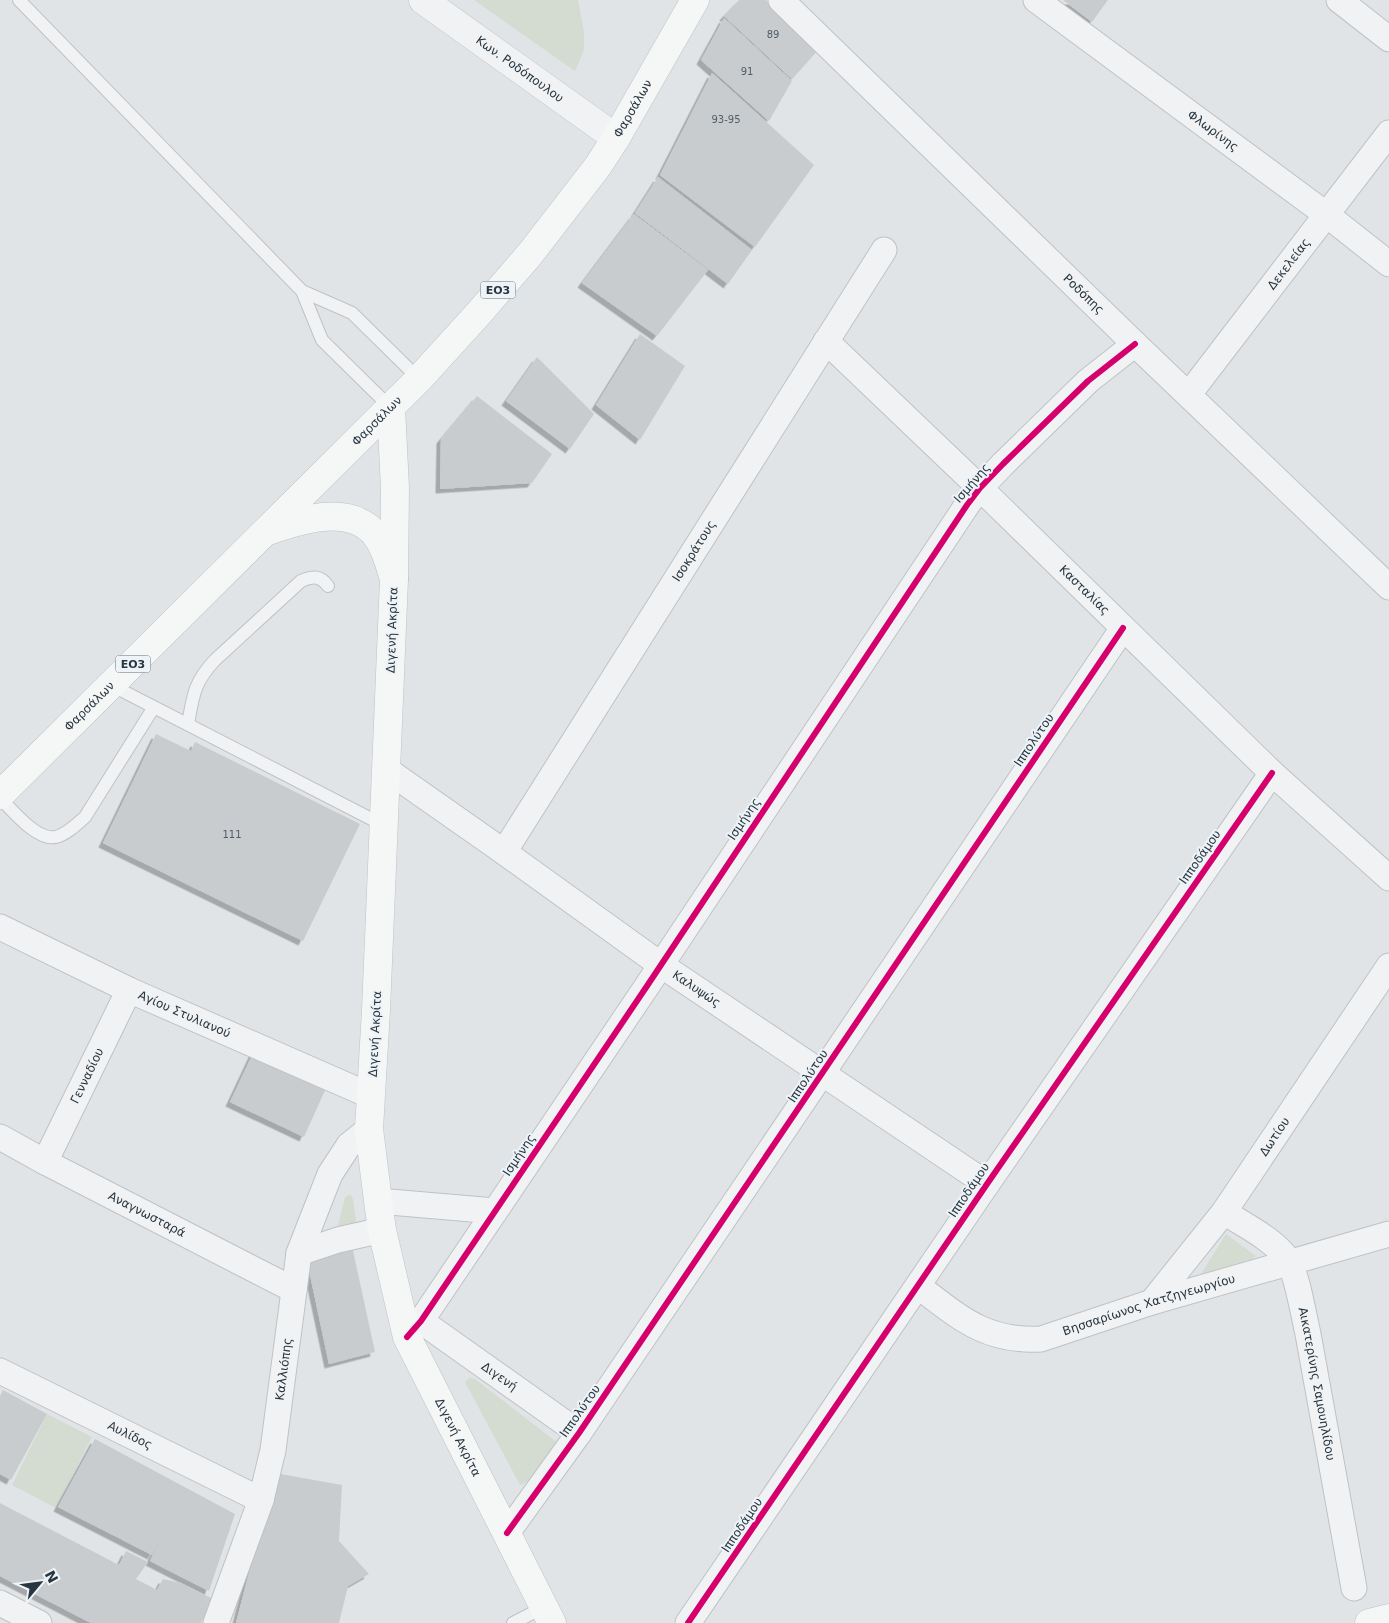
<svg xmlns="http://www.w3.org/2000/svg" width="1389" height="1623" viewBox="0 0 1389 1623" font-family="'DejaVu Sans',sans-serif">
<defs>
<filter id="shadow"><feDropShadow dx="-4.5" dy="4.5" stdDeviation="0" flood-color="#0004"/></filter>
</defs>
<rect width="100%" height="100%" fill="#e1e4e7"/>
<path fill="#d4dbd1" d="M474,0h104l6,32v18l-9,21z
M348,1195h3l2,4 5,38 -24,4 11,-43z
M1226,1234l30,22 -4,3 -51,15z
M470,1378l5,1 83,64 -25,36 -13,6 -55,-103z
M47,1414l45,23 -36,71 -44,-23z"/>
<path fill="#c9cccf" filter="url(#shadow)" d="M739,0h27l52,50 -26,29 -68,-63z
M1063,0h45l-16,22z
M724,18l68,63 -23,40 -68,-61z
M712,73l102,92 -59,82 -95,-72z
M658,177l94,73 -24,34 -93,-71z
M634,214l74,56 -51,66 -75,-53z
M640,334l45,32 -45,74 -44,-35z
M537,357l57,57 -24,35 -64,-48z
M477,396l75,58 -20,29 -92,6 1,-50z
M156,734l35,17 4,-9 165,82 -57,117 -200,-98z
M254,1051l73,35 -23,51 -74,-35z
M352,1246l23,106 -46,12 -23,-108z
M3,1390l44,24 -36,66 -11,-6v-78z
M95,1439l140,75 -26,77 -59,-30 12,-25 -10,19 -94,-48z
M275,1473l67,12 -3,56 30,33 -21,12 -9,37h-103z
M0,1503l119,62 7,-14 22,11 -12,17 21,11 6,-11 18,4 32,16 -12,24h-110l-91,-47z"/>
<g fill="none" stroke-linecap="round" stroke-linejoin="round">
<g stroke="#bfc2c5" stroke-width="14">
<path id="service" d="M19,0l283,291 20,49 69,68
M302,291l50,22 67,66
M111,685l274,141
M188,724c5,-28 6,-42 27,-64l86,-79c11,-5 19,-6 27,5
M0,798c13,13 37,43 56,39 11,-3 21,-13 29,-20l69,-110
M513,1623l31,-16"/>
</g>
<g stroke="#bfc2c5" stroke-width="27">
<g id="minor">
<path id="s1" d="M781,0l354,344 254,243"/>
<path id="s2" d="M1036,0l291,215 62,49"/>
<path d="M1339,0l50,39"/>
<path id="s3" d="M826,341l154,147 292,285 117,105"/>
<path id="s4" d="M1189,394l200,-261"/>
<path id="s5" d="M387,770l117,82 157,113 326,219"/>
<path id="s6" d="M504,852l380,-602"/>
<path id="s7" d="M0,927l129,63 242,106"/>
<path id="s8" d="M0,1137l45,25 249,128"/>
<path id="s9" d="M45,1162l84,-172"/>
<path d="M378,1201l117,10"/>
<path id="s10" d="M1224,1212c20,13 51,28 64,48 9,14 16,57 20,74l46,254"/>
<path d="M299,1253l39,-13 44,-10"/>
<path id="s11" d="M918,1286c42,32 68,56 123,53l111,-37 237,-68"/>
<path id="s12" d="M1152,1302l72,-90 165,-246"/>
<path id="s13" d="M421,1321l158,112"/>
<path d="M407,1337l14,-16 226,-335 320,-481 13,-17 23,-24 85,-83 47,-37"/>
<path id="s14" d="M0,1371l261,129"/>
<path d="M507,1533l72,-100 544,-805"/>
<path d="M0,1603l39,20"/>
<path id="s15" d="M216,1623l45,-123 12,-50 26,-197 31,-79 19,-29 20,-16"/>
<path d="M688,1623l299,-439 285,-411"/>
</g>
</g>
<g stroke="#bfc2c5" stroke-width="29">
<g id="tertiary">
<path id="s16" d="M423,0l193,138"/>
</g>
</g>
<g stroke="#bfc2c5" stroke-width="29">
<g id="secondary">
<path id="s17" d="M391,408l4,80 -1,91 -18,431 -7,119 9,72 4,29 25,107 145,286"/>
</g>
</g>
<g stroke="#bdc1c5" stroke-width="29">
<g id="primary">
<path d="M268,531c31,-11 80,-27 106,2 11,13 15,31 20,46"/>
<path id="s18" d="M0,795l419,-416 60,-66 51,-59 68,-88 18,-28 79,-138"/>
<path d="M1369,1623l20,-5"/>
</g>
</g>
<use href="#service" stroke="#f1f2f3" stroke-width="12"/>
<use href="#minor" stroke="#f1f2f3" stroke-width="25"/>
<use href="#tertiary" stroke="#f1f2f3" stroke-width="28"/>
<use href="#secondary" stroke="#f5f6f6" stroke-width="28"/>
<use href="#primary" stroke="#f5f6f6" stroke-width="28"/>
<g stroke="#eef3f7" stroke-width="9">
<path id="cycleway" d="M407,1337l14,-16 226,-335 320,-481 13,-17 23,-24 85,-83 47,-37
M507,1533l72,-100 544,-805
M688,1623l299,-439 285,-411"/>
</g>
<use href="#cycleway" stroke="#d6006c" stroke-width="6"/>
</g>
<g text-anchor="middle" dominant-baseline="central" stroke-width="4" stroke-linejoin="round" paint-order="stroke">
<g font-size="10" fill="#505c65">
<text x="773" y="34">89</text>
<text x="747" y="71">91</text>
<text x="726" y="119">93-95</text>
<text x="232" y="834">111</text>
</g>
<g fill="#eef3f7" stroke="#636f78" stroke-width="1">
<rect x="480.5" y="281.5" width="35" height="17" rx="4"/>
<rect x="115.5" y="655.5" width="35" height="17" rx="4"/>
</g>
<g font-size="11" font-weight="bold" fill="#273641">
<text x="498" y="290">ΕΟ3</text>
<text x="133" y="664">ΕΟ3</text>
</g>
<g font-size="12" fill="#273641" stroke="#eef3f7">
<text stroke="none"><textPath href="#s16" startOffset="119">Κων. Ροδόπουλου</textPath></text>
<text stroke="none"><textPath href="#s18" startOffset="936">Φαρσάλων</textPath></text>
<text stroke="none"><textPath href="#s2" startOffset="220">Φλωρίνης</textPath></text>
<text stroke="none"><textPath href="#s4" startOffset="164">Δεκελείας</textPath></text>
<text stroke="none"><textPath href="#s1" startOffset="422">Ροδόπης</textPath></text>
<text stroke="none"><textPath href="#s18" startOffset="531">Φαρσάλων</textPath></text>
<text transform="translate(972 483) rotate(-49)">Ισμήνης</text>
<text stroke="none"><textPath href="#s6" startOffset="356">Ισοκράτους</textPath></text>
<text stroke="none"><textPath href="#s3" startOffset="359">Κασταλίας</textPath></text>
<text transform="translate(392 630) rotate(-88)">Διγενή Ακρίτα</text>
<text stroke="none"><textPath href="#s18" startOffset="126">Φαρσάλων</textPath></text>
<text transform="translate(1034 740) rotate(-56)">Ιππολύτου</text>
<text transform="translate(744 819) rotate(-56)">Ισμήνης</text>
<text transform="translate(1200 857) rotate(-55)">Ιπποδάμου</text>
<text stroke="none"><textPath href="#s5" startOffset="379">Καλυψώς</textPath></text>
<text stroke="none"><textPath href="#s7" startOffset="204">Αγίου Στυλιανού</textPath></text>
<text transform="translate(375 1034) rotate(-87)">Διγενή Ακρίτα</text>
<text stroke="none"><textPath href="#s9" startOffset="96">Γενναδίου</textPath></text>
<text transform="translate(808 1076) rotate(-56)">Ιππολύτου</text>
<text stroke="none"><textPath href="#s12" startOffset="206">Δωτίου</textPath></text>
<text transform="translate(519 1155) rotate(-56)">Ισμήνης</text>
<text transform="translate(969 1190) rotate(-56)">Ιπποδάμου</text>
<text stroke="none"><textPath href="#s8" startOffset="166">Αναγνωσταρά</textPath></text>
<text stroke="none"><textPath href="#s11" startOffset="251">Βησσαρίωνος Χατζηγεωργίου</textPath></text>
<text stroke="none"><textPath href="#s15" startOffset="264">Καλλιόπης</textPath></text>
<text stroke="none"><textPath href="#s13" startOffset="96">Διγενή</textPath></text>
<text stroke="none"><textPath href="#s10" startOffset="208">Αικατερίνης Σαμουηλίδου</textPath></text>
<text transform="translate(580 1411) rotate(-55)">Ιππολύτου</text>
<text stroke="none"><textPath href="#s14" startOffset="145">Αυλίδος</textPath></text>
<text stroke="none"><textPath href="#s17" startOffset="1046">Διγενή Ακρίτα</textPath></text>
<text transform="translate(742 1525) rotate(-56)">Ιπποδάμου</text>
</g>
</g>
<g transform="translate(40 1583) rotate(61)" stroke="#eef3f7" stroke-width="4" paint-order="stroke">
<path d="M0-4L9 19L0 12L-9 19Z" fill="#273641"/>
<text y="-8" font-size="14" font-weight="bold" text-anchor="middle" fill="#273641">N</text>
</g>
</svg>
